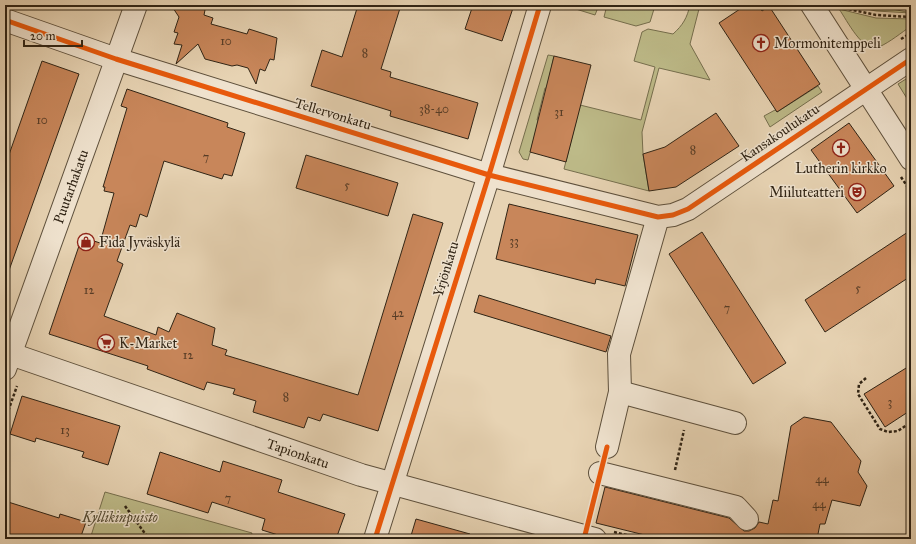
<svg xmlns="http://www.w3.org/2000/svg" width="916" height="544" viewBox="0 0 916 544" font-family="'IM FELL Great Primer',serif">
<rect width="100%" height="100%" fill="#e7d3b3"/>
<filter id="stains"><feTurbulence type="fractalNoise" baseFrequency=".005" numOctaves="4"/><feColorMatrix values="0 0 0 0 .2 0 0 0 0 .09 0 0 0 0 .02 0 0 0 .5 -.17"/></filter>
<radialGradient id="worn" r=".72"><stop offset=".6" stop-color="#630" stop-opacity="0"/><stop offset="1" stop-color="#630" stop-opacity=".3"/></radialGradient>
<path fill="#bdba88" stroke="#766f4e" d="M563,5h36l-4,10z
M607,5h29l18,4 -4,13 -14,4 -32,-9z
M690,5h10l-10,39 20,36 -51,-12 -17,64 1,22 6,37 -85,-22 16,-64 61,15 14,-53 -21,-6 8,-29 6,-3 25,5c10,-9 14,-16 17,-29z
M847,5h27l37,8 -35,-2z
M839,9l37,9 35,1v7c-10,7 -21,16 -32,21 -16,7 -32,-27 -40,-38z
M548,55l6,1 -4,18 2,15 -7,-1 -8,32 6,2 -8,13 -7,25 -5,-1 -4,-7z
M906,79l5,7v19l-13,-21z
M818,86l4,6 -52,35 -6,-11 11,-6 2,2z
M105,492l147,41 -2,6h-160z"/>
<path fill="#c8865a" stroke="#302415" d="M171,5h35l-2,10 9,3 -2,6 36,10 2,-5 28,9 -3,22 -4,-1 -5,12 -5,-2 -4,15 -8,-16 -11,-3 -5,1 -27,-7 -7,-15 -22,20 6,-19 -8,-1 4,-11 -4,-1 5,-15z
M358,5h43l-20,64 10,3 -1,5 88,26 -10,36 -78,-23 1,-5 -80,-25 11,-36 20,7z
M473,5h41l-12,36 -37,-12z
M746,5h12l4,6 7,-5 51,78 -43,28 -58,-89z
M554,56l37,9 -25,97 -36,-10z
M42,61l37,13 -72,202h-2v-110z
M127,89l101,34 -1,4 18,6 -13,43 -8,-2 -2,5 -58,-18 -17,56 -7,-3 -4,13 -6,-2 -13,36 6,3 -19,52 52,19 2,-8 11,5 8,-19 38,15 -3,17 15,5 -2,5 133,40 55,-181 30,9 -65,208 -55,-17 -3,7 -12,-4 -4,11 -51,-16 3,-11 -23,-7 2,-5 -28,-7 -3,8 -57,-21 1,-3 -99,-32 33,-97 18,6 14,-50 -10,-2 1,-4h-2l24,-79 -6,-2z
M716,113l23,33 -63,41 -27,4 -6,-37 22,-7z
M849,123l45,63 -37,27 -46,-63z
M306,155l92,28 -10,33 -92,-28z
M509,204l129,31 -13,51 -29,-7 -1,5 -99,-25z
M911,230v46l-86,56 -20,-32z
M702,232l84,131 -33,21 -84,-130z
M479,295l132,41 -5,16 -132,-40z
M911,365v45l-26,17 -21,-33z
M22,396l98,30 -12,39 -26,-8 2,-5 -48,-14 -1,4 -25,-8z
M804,417l27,5 30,39 -3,11 9,14 -7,20 -28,-6 -7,24h-5l-3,15h-156l-65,-16 9,-36 124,31 15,13h5l6,-3 4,-6 9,2 5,-24 5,1 13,-75z
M160,452l60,20 3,-11 59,19 -4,12 67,22 -9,25h-45l-29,-9 3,-11 -53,-17 -4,11 -61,-19z
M5,501l54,17 1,-4 26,8 -6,17h-75z
M416,519l54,15 -1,5h-59z"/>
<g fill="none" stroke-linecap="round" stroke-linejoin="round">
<g stroke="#5e503c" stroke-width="24">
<g id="minor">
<path d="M812,5l99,154"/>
<path d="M5,20l111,39 373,116 169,42 15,-2 15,-6 223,-150"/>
<path id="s1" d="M5,352l356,123 234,64"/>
<path id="s2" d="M5,369l131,-364"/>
<path d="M620,392l115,31"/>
<path d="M607,447l13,-55 -1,-38 39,-137"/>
<path d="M600,473l136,34 11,12"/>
<path d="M375,539l114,-364 51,-170"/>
</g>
</g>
<path stroke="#302415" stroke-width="2.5" stroke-dasharray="3 2" stroke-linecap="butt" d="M839,7l37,8 35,2
M901,39l10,-6
M901,177l10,15
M866,378l-7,6 -1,10 22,35 8,3 10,-1 13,-9
M5,420l12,-34
M675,470l9,-40
M125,506l24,33
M614,532l29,7"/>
<use href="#minor" stroke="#efe2ce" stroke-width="22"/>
<g stroke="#efe2ce" stroke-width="8">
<path id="cycleway" d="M5,20l111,39 373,116 169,42 15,-2 15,-6 223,-150
M585,535l22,-88
M375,539l114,-364 51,-170"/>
</g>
<use href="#cycleway" stroke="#e8590c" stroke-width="5"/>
</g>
<defs>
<g id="church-ring" transform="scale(0.9)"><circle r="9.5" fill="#efe2ce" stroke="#8f2418" stroke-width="1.5"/><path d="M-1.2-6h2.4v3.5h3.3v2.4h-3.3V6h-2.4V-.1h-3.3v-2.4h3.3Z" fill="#8f2418"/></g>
<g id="theatre-ring" transform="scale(0.9)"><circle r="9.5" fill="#efe2ce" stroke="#8f2418" stroke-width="1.5"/><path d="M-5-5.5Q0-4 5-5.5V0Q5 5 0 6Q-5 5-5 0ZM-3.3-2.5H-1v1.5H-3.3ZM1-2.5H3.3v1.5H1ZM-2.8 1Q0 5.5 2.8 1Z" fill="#8f2418"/></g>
<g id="shop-ring" transform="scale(0.9)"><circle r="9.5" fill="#efe2ce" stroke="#8f2418" stroke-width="1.5"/><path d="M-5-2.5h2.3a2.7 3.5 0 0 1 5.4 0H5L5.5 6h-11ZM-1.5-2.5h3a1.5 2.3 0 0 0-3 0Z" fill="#8f2418"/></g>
<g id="supermarket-ring" transform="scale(0.9)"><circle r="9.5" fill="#efe2ce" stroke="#8f2418" stroke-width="1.5"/><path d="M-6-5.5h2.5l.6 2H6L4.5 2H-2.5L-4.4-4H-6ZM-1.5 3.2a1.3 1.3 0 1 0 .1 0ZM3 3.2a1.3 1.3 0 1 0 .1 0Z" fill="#8f2418"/></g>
</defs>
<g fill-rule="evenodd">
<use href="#church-ring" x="761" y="43"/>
<use href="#church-ring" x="841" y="148"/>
<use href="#theatre-ring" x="857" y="192"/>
<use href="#shop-ring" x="86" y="242"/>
<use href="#supermarket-ring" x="106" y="343"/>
</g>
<g text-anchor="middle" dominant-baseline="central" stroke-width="3" stroke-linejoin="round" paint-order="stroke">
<g font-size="12" fill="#563c26">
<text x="226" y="41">10</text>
<text x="365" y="53">8</text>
<text x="434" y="109">38-40</text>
<text x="559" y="112">31</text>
<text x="42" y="120">10</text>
<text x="693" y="150">8</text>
<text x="206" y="157">7</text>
<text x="347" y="185">5</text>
<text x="514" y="241">33</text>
<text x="858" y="288">5</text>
<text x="89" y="290">12</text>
<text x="727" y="308">7</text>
<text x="398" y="313">42</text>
<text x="188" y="355">12</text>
<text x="286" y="397">8</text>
<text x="890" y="402">3</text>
<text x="65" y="430">13</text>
<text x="822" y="479">44</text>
<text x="228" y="498">7</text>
<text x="819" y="504">44</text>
</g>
<g font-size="14" fill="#302415" stroke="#efe2ce" text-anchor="start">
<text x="774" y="43">Mormonitemppeli</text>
<text x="841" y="168" text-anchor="middle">Lutherin kirkko</text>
<text x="844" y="192" text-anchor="end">Miiluteatteri</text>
<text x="99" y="242">Fida Jyväskylä</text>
<text x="119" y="343">K-Market</text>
</g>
<g font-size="14" fill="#302415" stroke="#efe2ce">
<text transform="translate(333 114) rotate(17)">Tellervonkatu</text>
<text transform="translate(780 133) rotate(-34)">Kansakoulukatu</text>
<text stroke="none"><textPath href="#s2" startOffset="194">Puutarhakatu</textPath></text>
<text transform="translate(446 269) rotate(-73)">Yrjönkatu</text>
<text stroke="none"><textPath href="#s1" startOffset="310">Tapionkatu</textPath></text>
</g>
<g font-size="14" font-style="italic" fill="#534a32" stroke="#efe2ce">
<text x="120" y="517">Kyllikinpuisto</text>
</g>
</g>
<rect width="916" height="544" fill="none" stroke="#e7d3b3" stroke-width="20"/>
<rect x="6" y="6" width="904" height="532" fill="none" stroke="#302415" stroke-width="2"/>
<rect x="10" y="10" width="896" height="524" fill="none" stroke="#302415"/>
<path d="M24 40v6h58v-6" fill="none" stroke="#302415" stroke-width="2"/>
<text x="30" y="40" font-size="12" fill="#302415" stroke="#efe2ce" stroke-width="3" paint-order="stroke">20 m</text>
<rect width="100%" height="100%" filter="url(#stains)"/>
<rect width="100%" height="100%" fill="url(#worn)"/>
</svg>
